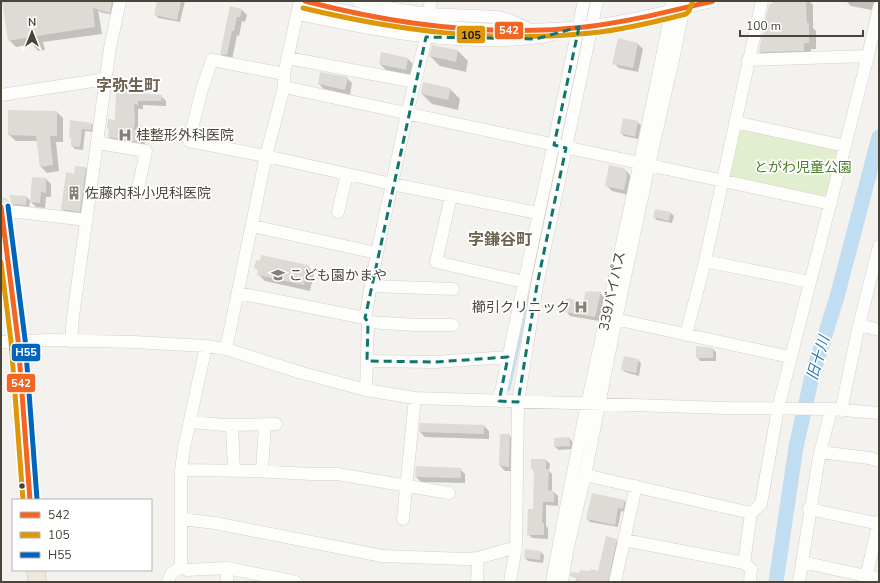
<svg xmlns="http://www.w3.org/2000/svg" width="880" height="583" viewBox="0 0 880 583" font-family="'Nunito Sans','Noto Sans JP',sans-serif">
<rect width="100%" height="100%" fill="#f4f2ee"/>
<path fill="#e1eecf" d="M738,127l101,21 -13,51 -98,-21z"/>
<path fill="#0003" d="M3,1h112l-2,14 -13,-3 -2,-2 4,24 -59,8 2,8 -7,1 -6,-7 -16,3 -7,-7z
M153,1h32l-5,21 -22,-4 -3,-4 3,-12z
M777,1h32l4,4v23l3,3v18h-5v8l-44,1 -7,-6z
M846,1h33v6l-2,4 -26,-5z
M231,7l11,3 5,5 -2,7 -3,-1 -3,15 -2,-1 -5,25 -6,-1 -5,-5z
M619,39l19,5 5,5 -5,23 -19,-4 -5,-5z
M433,46l25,5 10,10 -2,11 -26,-6 -10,-10z
M408,59l10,10 -2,10 -26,-5 -10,-10z
M347,78l5,5 -2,12 -26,-6 -5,-5z
M450,89l10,10 -2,11 -26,-6 -10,-10z
M117,91l44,5 5,5v5l-23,-1v4h-5v23h3l5,5 -2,10 -31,-6 -4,-4 1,-7 -2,-2 8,-7z
M57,112l6,6v24h-7l3,29 -12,2 -7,-7 -2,-25h-22l-7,-6z
M71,121l21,3 3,3 -1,5 -9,-1 -2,19 -8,-1 -3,-3z
M637,122l4,3 -3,14 -14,-3 -3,-3z
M86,168l4,4 -6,44 -17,-2 -5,-5z
M624,169l5,5 3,6 -3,15 -17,-4 -5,-5z
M46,179l5,5v13h-5l-1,11 -9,-1 -5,-5z
M27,197l3,4 -1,7 -14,-1 -3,-4z
M671,213l3,3 -2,7 -15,-3 -3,-3z
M308,266l6,7 -4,18 -45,-10 -7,-7 1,-3 -4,-4z
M600,293l5,5 -6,23 -29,-5 -4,-5 19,-8z
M713,349l3,3v9h-16l-3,-4z
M638,360l3,3 -2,13 -14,-4 -3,-3z
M484,426l5,5v8l-64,-2 -5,-5z
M509,435l5,5 -1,31h-8l-5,-5z
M569,438l3,3v8l-13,1 -4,-3z
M546,460l4,4 -1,7 3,3v18h2l4,4v10l-12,-1v21l2,2v11l-16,-1 -4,-4 6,-24 1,-38 -3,-4z
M460,469l5,5v9l-44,-1 -5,-5z
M625,501l3,4 -2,7 -5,-1 -3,16 -28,-5 -3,-3z
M616,540l5,4 -8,38h-37l2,-9 21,-1z
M526,550l15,2 3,3 -1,8 -15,-2 -3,-3z"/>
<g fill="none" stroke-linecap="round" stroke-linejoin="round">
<path stroke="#c0ddf1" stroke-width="2.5" d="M587,19l4,-18
M582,45l2,-11
M509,390l21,-96"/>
<path stroke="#c0ddf1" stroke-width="15" d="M776,582l20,-135 16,-71 25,-79 42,-160"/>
</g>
<path fill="#dedbd6" d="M2,1h110l-2,12 -17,-5 2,19 -58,9 1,7 -7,2 -1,-8 -22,4z
M157,1h24l-4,19 -23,-5z
M775,1h31l1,22h2v20h-5v8l-45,1 3,-18h2v-8l5,-21z
M230,6l12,3 -2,8h-3l-3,14h-2l-5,24 -7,-1z
M618,38l20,5 -5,25 -21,-4z
M432,45l26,5 -2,12 -27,-6z
M381,52l27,6 -2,12 -27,-6z
M320,72l28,5 -3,13 -27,-6z
M423,82l28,6 -3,12 -27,-6z
M116,90l46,5 -1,6h-23v4l-4,-1 1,19 -2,7 9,1 -2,11 -32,-5 1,-8 -2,-1 1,-9 7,1z
M8,110l49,1v25h-7l3,29 -13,2 -4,-31 -28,-1z
M623,118l15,3 -3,16 -15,-4z
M70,120l22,3 -1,7 -9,-1 -2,18 -9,-1v-8h-2z
M609,165l15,3 3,7 -3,15 -19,-4z
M75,166l11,1 -6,45 -19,-3 5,-37 8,2z
M32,177l14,1v15l-5,-1 -1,11 -10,-1z
M10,195l17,1 -1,9 -15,-1z
M655,209l16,3 -2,9 -16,-4z
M261,255l47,10 -4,20 -47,-10 1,-6 -4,-1 2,-8 4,1z
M588,291l13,1 -6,25 -30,-5 2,-14 17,4 1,-10h3z
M696,346l17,2v10h-17z
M624,356l15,3 -3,14 -15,-3z
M420,423l64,2v9l-65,-2z
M500,434h10l-1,33 -10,-1z
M569,437l1,9 -16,1v-9z
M531,459h15v10h3l-1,21 6,1v11h-11l-1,21h2v12h-17l1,-26h5l1,-40h-3z
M416,466l45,2v10l-46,-1z
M592,493l33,7 -2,9 -5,-1 -3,17 -29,-6z
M606,536l11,3 -9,43h-26l-4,-1v-2l-8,-3 1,-4 8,1 1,-3 10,1v-2l8,2z
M525,549l16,2 -1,9 -16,-2z"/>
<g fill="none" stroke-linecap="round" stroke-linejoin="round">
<g stroke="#d2d0cb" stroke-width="13">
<path id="minor" d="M305,1c72,20 145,30 221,29 22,-1 44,-1 66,-4 41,-5 81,-16 121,-25
M358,1l24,6 46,7 69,3 12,3 17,8
M298,14c61,13 121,25 184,26 25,0 49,0 73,-6
M428,14l3,-13
M288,58l127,24
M748,60l120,-4
M284,74l-72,-14 -10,29 -13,52 77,15 126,28 146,29
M284,87l547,117
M1,95l105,-16
M735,122l110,24
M98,143l48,8 -9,43
M451,196l-15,66 88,20
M2,211l16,1 69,8
M338,212l9,-38
M252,226l125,27
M705,261l105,21
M372,286l81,3
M238,293l127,25
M610,318l180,39
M368,322l48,3h37
M859,325l20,5
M686,335l19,-74 57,-260
M71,341l2,-24 37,-269 10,-47
M1,342l49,-2 84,2 72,4 20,3 76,24 64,17 49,8 311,10 105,1 48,4
M206,346l-22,102 -3,22v97l6,3 40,-2 69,14
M226,349l40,-193 18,-69v-13l16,-73
M367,361l68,1 73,-5
M366,390l2,-68 -3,-4 12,-65 30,-139 19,-77
M499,401l85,-400
M841,411l18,-86 20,-79
M190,422l35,3 51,-1
M232,425l2,45
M820,452l49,6 10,3
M181,470l73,1 57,3h26l112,19
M262,471l3,-46
M585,475l166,38 -7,50 -120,-23
M809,509l70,15
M751,513l10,-9 17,-96 90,-352 11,-49
M181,519l34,4 167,33 83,3 13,-1 38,-11
M403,519l12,-121
M802,562l77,17
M744,563l7,6 -1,13
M168,582l3,-8 10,-7
M227,582v-14
M477,582l1,-24
M510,582l6,-35 2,-145 19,-117 60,-284
M552,582c35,-195 84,-387 121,-581
M562,582l5,-31 18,-76 31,-156 33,-154 26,-114 10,-50
M615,582l21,-96
M799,582l20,-125 12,-48
M865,582l14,-61"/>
</g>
<g stroke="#ccbfa9" stroke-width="19">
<path id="highway" d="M1,207l17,133 12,160
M36,570l1,12"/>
</g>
<use href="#minor" stroke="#fdfdfc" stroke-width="12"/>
<use href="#highway" stroke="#ede8db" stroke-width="18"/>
<g stroke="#fff" stroke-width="8">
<path id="bus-1" d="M305,1c91,24 186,36 280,26 43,-5 86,-16 128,-26
M1,207l17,133 12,160"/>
</g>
<g stroke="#fff" stroke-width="8">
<path id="bus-2" d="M303,8c95,23 190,35 288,25 31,-3 64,-11 95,-19l3,-3 3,-8
M1,262l10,79 12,159"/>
</g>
<g stroke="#fff" stroke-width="8">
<path id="bus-3" d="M8,206l17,133 12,160"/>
</g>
<use href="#bus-1" stroke="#f26522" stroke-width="5"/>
<use href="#bus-2" stroke="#dd9709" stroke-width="5"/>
<use href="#bus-3" stroke="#0065bd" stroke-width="5"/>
</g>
<path fill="none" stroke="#0f766e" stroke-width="3" stroke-dasharray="8 5" stroke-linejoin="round" d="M579,27l-25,118 12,3 -29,137 -19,117 -19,-1 9,-44 -73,5 -68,-1 1,-39 -3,-4 61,-281 110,2z"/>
<defs>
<g id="hospital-bare" transform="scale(1.08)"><path d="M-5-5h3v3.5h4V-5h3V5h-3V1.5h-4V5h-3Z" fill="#868178" stroke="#fff" stroke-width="2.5" paint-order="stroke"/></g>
<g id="building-bare" transform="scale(1.08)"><path d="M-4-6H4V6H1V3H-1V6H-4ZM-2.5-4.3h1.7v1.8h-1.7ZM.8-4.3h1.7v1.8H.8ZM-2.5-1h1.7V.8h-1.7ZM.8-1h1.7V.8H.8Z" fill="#868178" stroke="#fff" stroke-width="2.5" paint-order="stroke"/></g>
<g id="school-bare" transform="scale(1.08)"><path d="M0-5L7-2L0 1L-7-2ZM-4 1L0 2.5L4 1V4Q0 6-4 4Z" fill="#868178" stroke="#fff" stroke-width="2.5" paint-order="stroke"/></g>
</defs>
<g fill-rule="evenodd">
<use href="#hospital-bare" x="125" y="135"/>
<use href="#building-bare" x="74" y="193"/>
<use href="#school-bare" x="278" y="275"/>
<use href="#hospital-bare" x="581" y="307"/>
</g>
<circle fill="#4b4439" stroke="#fff" stroke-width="1.5" cx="22" cy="486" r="3.5"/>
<g text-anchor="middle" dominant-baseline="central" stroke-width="3.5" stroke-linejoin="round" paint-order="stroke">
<g font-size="14" fill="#4b4439" stroke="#fff" text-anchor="start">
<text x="136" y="135">桂整形外科医院</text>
<text x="85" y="193">佐藤内科小児科医院</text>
<text x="289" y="275">こども園かまや</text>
<text x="570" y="307" text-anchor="end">櫛引クリニック</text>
</g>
<g font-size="14" fill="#4a7f2a" stroke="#fff">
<text x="803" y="167">とがわ児童公園</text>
</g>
<g font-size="14" fill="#4b4439" stroke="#fff">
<text transform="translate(612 291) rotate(-78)">339バイパス</text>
</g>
<g font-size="15" font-style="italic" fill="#2e7ab2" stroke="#fff">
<text transform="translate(818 358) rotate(-73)">旧十川</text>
</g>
<g font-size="16" font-weight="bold" fill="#6e6250" stroke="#fff">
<text x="128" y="86">字弥生町</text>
<text x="500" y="240">字鎌谷町</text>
</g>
</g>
<g stroke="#fff" stroke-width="1.5">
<rect x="494" y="21" width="30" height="19" rx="4" fill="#f26522"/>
<rect x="456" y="25" width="30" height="19" rx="4" fill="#dd9709"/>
<rect x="11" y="343" width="30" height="19" rx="4" fill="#0065bd"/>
<rect x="6" y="373" width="30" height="20" rx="4" fill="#f26522"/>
</g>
<g font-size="11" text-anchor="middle" font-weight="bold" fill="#fff">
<text x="509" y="34">542</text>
<text x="26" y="356">H55</text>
<text x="21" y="387">542</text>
</g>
<g font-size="11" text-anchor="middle" font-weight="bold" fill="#111">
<text x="471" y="39">105</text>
</g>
<rect width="880" height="583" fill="none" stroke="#4b4439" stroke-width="4"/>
<rect x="12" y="499" width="140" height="72" fill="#ffffff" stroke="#b7b4b0"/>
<rect x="20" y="512" width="20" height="6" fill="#f26522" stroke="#b7b4b0"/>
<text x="48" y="519" font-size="12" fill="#4b4439">542</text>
<rect x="20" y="532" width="20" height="6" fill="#dd9709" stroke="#b7b4b0"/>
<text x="48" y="539" font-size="12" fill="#4b4439">105</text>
<rect x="20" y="552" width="20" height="6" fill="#0065bd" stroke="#b7b4b0"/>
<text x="48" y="559" font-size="12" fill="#4b4439">H55</text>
<g transform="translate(32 32)" stroke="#ffffff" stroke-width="3" paint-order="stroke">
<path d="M0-3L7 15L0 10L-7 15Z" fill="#4b4439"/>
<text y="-6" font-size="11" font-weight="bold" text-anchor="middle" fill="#4b4439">N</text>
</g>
<path d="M740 30v6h123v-6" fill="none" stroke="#4b4439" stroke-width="2"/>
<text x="746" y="30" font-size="12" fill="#4b4439" stroke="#ffffff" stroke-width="3" paint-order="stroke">100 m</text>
</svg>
